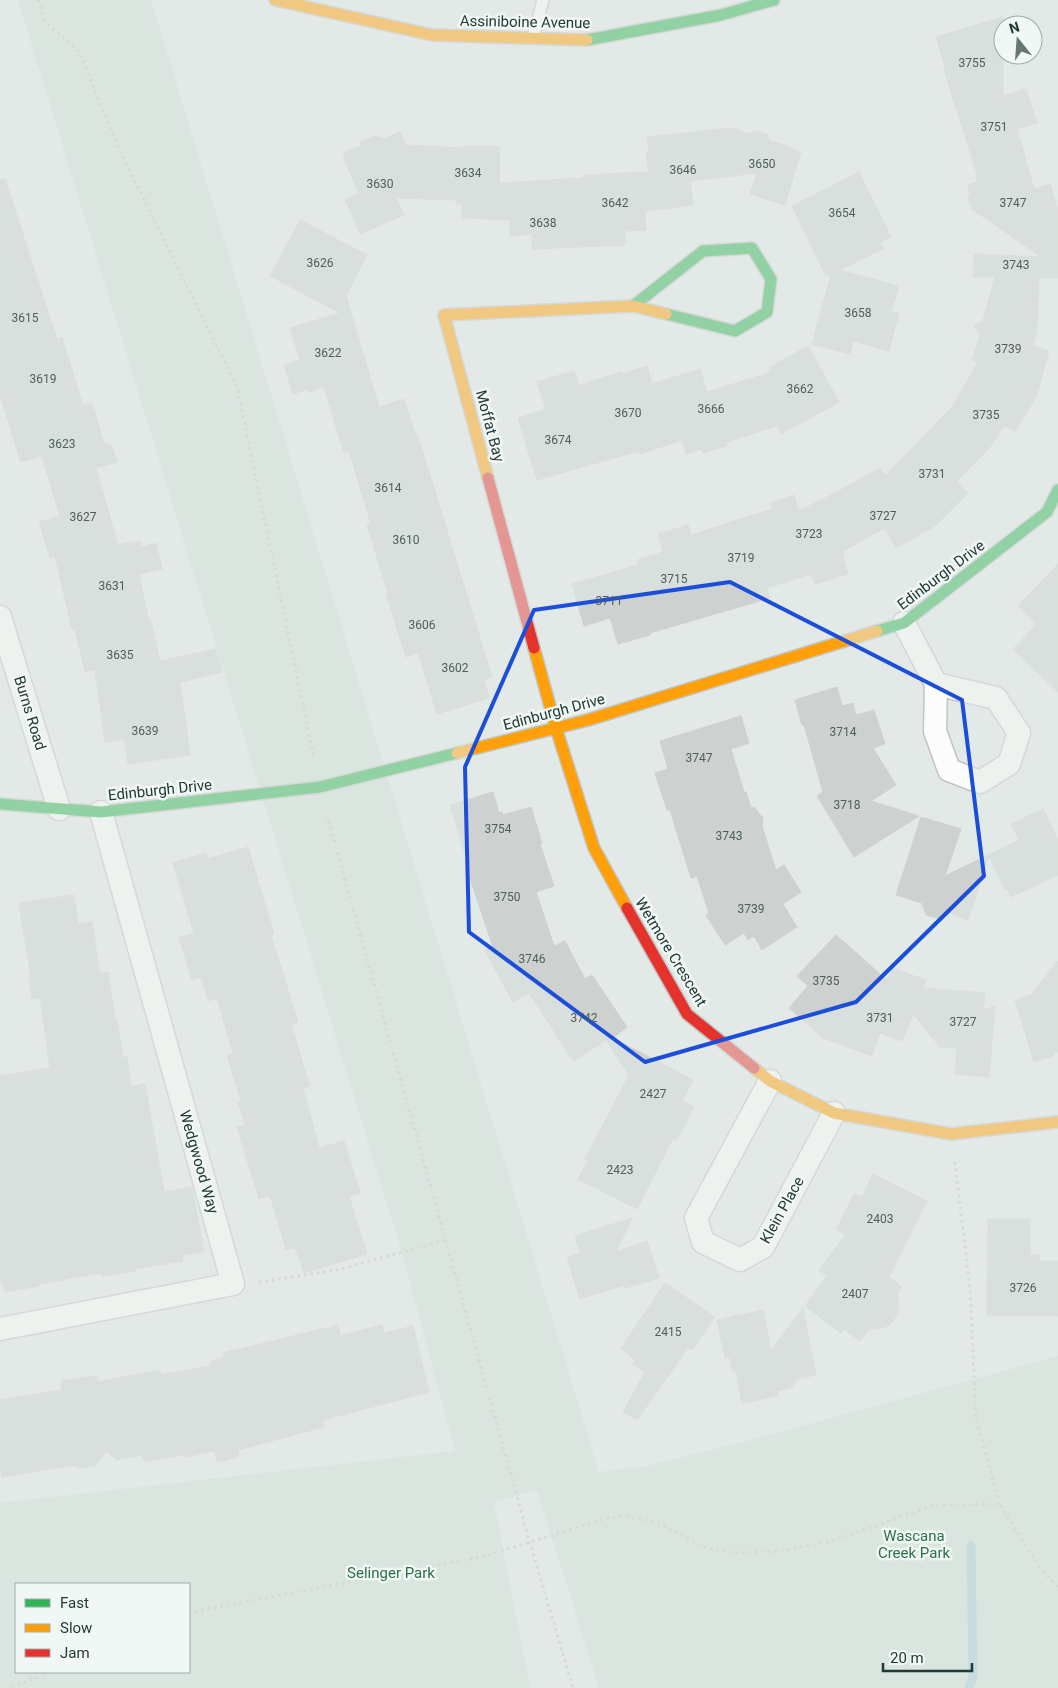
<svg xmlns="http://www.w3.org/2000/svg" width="1058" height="1688" viewBox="0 0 1058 1688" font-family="Roboto,sans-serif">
<rect width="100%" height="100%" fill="#e3e9e6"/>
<path fill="#cde1d4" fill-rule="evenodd" d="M18,0h133l448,1472 48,-6 100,-25 311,-85v332h-459l-62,-198 -43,12 36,186h-530v-185l455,-52 -53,-198zM16,1584h173v88h-173z"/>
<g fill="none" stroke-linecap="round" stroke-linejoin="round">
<path stroke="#a5ccd4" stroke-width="9" d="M969,1688l4,-12 -2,-130"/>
</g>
<path fill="#cdd2d0" stroke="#ccd2cf" d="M1003,17v79l23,-7 11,34 -20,6 17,60 16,-5 8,27v67h-19l-2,53 -4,15 16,5 -13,46 -21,35 -11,-7 -13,21 -34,35 11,12 -33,33 -39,22 -12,-20 -40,23v3h-2l6,20 -33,10 -4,-10 -45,14 4,10 -120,35v2l-32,9 -8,-26 -26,8 -12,-42 66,-19 -1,-5 26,-8 -5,-18 30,-9 3,10 81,-26 -2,-6 24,-8 5,16 38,-19 43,-24 5,8 67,-69 26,-45 -6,-2 8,-25 -6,-9 9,-6 12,-43h-22l1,-23 67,3 -69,-48 -4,-11 2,-4 -2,-9 9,-3 -1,-4 2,-1 -34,-107h2l-10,-33z
M732,128l18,6 6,-3 11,3 3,7 19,5v2l12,4 -16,53 -35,-11 7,-21 -67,8 3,24 -48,6 1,19 -21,1v14l-93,4v-15l-22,2v-16l-48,-2v-14h-6v-4l-60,-2 8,17 -44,19 -15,-35 14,-5 -16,-38 2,-1 -1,-2 16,-7 2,-5 13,-5 8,3 17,-7 6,13 58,3v-2l36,1 -1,36 84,-5v-3l66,-3 -3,-19 3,-4 -2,-12z
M859,172l32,65 -11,5 3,7 -44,21 60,16 -8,26 8,1 -10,38 -36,-10 -3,13 -38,-10 19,-70 -5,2 -34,-70z
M5,179l52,160 5,-2 21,69 9,-3 11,38 9,5 5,16 -21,6 22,77 22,-4 1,6 15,-4 6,26 -23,5 10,48 2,-1 9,40 56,-12 6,23 -42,10 10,73 -62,9 -4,-25 -19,3 -10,-72 -10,2 -10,-43h-3l-17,-73 -5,2 -11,-36 21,-6 -18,-60 -21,6 -21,-67v-215z
M300,220l67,35 -21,41 33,111 25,-8 12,38 2,-1 74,241 -8,3 5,18 -52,16 -19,-61 -12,4 -20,-63 2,-1 -21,-68 4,-1 -22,-73 -5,2 -20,-66 -15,5v-3l-16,5 -9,-29 16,-5 -10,-32 50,-15 -70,-37z
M808,346l31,56 -58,32 -4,-8 -51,16 1,4 -24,7 -1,-4 -16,5 -4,-14 -42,14 -1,-3 -102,29 -19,-62 28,-9 -9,-27 37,-11 5,14 42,-13 1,2 25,-8 5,18 48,-15 7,23 65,-20 -3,-4z
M1058,564v128l-45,-43 24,-25 -19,-18z
M837,687l5,19 11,-3 3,12 18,-5 11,34 -12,4 23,37 -25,16 48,15 -65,41 -37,-61 6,-4 -19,-67h-2l-7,-25z
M741,716l8,27 -18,6 13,43h2l5,16 3,-1 9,11 -1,8 14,44 8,-5 17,27 -18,12 14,23 -35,23 -8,-14 -6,4 -4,-7 -19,12 -19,-30 3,-2 -12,-37 -6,2 -21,-68h-3l-12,-37 13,-4 -8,-28z
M493,792l6,21 3,-1 1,3 28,-8 11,36 -2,1 14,42 -18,6 18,54 11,-5 20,38 7,-4 35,52 -14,11 80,42 -11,21 12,6 -17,33 -4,-2 -36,71 -59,-30 10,-18 -3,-2 44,-84 -23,-35 -32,21 -18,-25v-2l-27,-41 -16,9 -28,-51 8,-4 -24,-72 2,-1 -21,-69z
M1043,809l15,30v36l-47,22 -4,-8 -2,1 -16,-34 -21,64 -18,-7 -9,6 -15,-4 -4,-12 -26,-8 25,-78 40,12 -16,47 74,-36 -8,-16z
M248,847l26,87 -3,1 27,87 -7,3 19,61 -7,2 16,60 25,-7 16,52 -11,3 18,58 -63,19 -9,-26 -9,3 -16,-55 -11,4 -22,-72 8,-2 -7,-23 3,-1 -14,-46 6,-2 -16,-55 -9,3 -7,-24 -9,3 -13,-43 15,-4 -21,-70 33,-10 2,6z
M74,895l4,29 14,-2 8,51 8,-1 7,48h2l6,37h4l4,30 14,-3 19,108 28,-5 12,65 -22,3 1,6 -48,8v2l-33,5 -1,-3 -63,11 1,2 -34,6 -2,-10h-3v-206l50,-8 -10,-70 -8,1 -3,-22h2l-12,-74z
M836,935l51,45 5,-12 34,12 -3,8 62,5 -2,17 12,-4 -6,71 -34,-3 2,-26 -17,-1 -27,-33 -11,27 -22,-8 -8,23 -49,-18 -34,-30 19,-22 -11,-10z
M1058,961v91l-4,1 -1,3 -19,6 -19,-62 16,-5z
M873,1174l54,27 -38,76 13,10 -5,7 2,18 -10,14 -21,4 -8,11 -16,-12 -3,4 -36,-27 22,-30 -8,-6 27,-36 -10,-4 18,-36 8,3z
M632,1218l-16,34 31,-11 12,37 -34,10 -1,-3 -44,14 -13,-41 13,-5 -5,-17z
M988,1219h42v36h10l-1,6h19v55l-71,-1z
M665,1283l50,34 -23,33 -4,-2 -51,72 -14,-8 22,-40 -12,-8 2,-4 -14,-12z
M803,1308l13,67 -19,4 -6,9 -14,3 1,5 -36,7 -6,-32 -3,1 -3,-14h-5l-8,-38 46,-10 8,41z
M338,1325l2,11 42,-11 2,8 29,-7 16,66 -106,28 1,7 -86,23 1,7 -22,5 -3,-11 -28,6 -3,-2 -39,7 -2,-7 -25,5 -11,-9 -11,15 -17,2 -5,-3 -71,12 -2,-14v-63l62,-10 -1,-9 35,-5 1,6 63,-12 1,5 50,-9 -1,-5 14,-4 -1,-4z"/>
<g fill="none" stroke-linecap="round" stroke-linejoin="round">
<g stroke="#c0c5c3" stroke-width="14">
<path id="lane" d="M533,38l10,-38"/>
</g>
<g stroke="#c0c5c3" stroke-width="25">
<path id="street" d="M0,617l59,192
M904,623l32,61 -1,47 14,39 31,12 29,-18 10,-31 -23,-35 -60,-14
M770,1081l-74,137 7,24 37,18 23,-13 71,-134
M0,1329l233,-45 -132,-472"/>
</g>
<g stroke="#bfc6c3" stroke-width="14">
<path id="fast" d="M587,40l134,-25 53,-15
M633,306l70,-55 49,-3 19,31 -4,33 -32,19 -69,-17
M877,631l27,-8 143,-111 11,-22
M0,804l101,8 219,-25 137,-34"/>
</g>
<g stroke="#bfc6c3" stroke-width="14">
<path id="slow" d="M275,0l157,35 155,5
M488,478l-44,-163 189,-9 33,8
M534,648l22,80 38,120 33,60
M457,753l131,-33 289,-89
M754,1068l16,13 64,32 117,21 107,-12"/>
</g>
<g stroke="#bfc6c3" stroke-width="14">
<path id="jam" d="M488,478l46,170
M627,908l60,106 67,54"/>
</g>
<path stroke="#c0c9c5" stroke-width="3" stroke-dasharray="2.5 4" stroke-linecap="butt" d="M38,0l7,21 34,31 40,97 118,238 77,371
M327,815l203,728 43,145
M955,1162l15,126 6,131 24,85
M259,1282l78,-12 109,-30
M189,1614l8,-3 288,-55 123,-38 15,-2 34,6 47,25 30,6 47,-2 47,-9 107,-37 65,-1 40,64 18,19
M12,1688l36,-16"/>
<use href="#lane" stroke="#fbfcfb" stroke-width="11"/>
<use href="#street" stroke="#fbfcfb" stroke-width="22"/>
<use href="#fast" stroke="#30b455" stroke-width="11"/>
<use href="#slow" stroke="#ff9f0a" stroke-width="11"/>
<use href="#jam" stroke="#e5322d" stroke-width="11"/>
</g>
<path d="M0 0H1058V1688H0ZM730,582l232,118 22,176 -128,126 -211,60 -176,-130 -4,-165 69,-157z" fill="#e3e9e6" fill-opacity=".55" fill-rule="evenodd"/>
<path fill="none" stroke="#1d4ed8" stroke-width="4" stroke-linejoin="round" d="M730,582l232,118 22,176 -128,126 -211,60 -176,-130 -4,-165 69,-157z"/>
<g text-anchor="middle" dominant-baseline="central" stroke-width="5" stroke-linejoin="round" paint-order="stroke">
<g font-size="12" fill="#4d605c">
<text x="972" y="63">3755</text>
<text x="994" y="127">3751</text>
<text x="762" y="164">3650</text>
<text x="683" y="170">3646</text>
<text x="468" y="173">3634</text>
<text x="380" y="184">3630</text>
<text x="615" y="203">3642</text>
<text x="1013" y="203">3747</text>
<text x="842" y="213">3654</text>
<text x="543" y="223">3638</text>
<text x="320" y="263">3626</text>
<text x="1016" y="265">3743</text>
<text x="858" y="313">3658</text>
<text x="25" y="318">3615</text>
<text x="1008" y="349">3739</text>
<text x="328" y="353">3622</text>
<text x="43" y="379">3619</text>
<text x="800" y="389">3662</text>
<text x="711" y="409">3666</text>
<text x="628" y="413">3670</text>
<text x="986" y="415">3735</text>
<text x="558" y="440">3674</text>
<text x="62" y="444">3623</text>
<text x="932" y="474">3731</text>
<text x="388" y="488">3614</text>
<text x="883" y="516">3727</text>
<text x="83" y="517">3627</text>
<text x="809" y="534">3723</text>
<text x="406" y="540">3610</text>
<text x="741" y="558">3719</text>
<text x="674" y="579">3715</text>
<text x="112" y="586">3631</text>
<text x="609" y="601">3711</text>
<text x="422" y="625">3606</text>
<text x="120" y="655">3635</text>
<text x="455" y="668">3602</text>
<text x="145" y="731">3639</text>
<text x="843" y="732">3714</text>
<text x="699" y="758">3747</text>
<text x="847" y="805">3718</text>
<text x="498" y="829">3754</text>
<text x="729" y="836">3743</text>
<text x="507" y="897">3750</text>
<text x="751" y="909">3739</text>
<text x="532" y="959">3746</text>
<text x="826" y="981">3735</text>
<text x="584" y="1018">3742</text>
<text x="880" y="1018">3731</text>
<text x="963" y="1022">3727</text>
<text x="653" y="1094">2427</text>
<text x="620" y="1170">2423</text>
<text x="880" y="1219">2403</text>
<text x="1023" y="1288">3726</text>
<text x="855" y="1294">2407</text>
<text x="668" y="1332">2415</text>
</g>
<g font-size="15" fill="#223a35" stroke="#f1f7f5">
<text transform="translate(525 22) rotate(1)">Assiniboine Avenue</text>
<text transform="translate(490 426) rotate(75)">Moffat Bay</text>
<text transform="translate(941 575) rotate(-37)">Edinburgh Drive</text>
<text transform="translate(554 712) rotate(-15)">Edinburgh Drive</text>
<text transform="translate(30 713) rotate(73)">Burns Road</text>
<text transform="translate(160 790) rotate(-6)">Edinburgh Drive</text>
<text transform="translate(671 952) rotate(59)">Wetmore Crescent</text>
<text transform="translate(199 1162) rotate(74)">Wedgwood Way</text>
<text transform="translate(782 1210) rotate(-61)">Klein Place</text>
</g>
<g font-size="15" fill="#2f6f4b" stroke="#f1f7f5">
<text x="914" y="1536">Wascana<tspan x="914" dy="17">Creek Park</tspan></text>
<text x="391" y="1573">Selinger Park</text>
</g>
</g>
<rect x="15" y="1583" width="175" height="90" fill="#f1f7f5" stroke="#9eaba8"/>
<rect x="25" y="1599" width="25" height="8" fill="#30b455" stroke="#9eaba8"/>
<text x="60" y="1608" font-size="15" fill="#223a35">Fast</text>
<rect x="25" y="1624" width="25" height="8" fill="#ff9f0a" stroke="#9eaba8"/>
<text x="60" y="1633" font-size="15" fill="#223a35">Slow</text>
<rect x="25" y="1649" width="25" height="8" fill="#e5322d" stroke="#9eaba8"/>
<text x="60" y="1658" font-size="15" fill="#223a35">Jam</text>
<g transform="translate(1018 40) rotate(343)"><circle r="24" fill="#f1f7f5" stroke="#9eaba8"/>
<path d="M0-4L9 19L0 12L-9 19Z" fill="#667773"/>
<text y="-8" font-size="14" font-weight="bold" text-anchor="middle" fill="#223a35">N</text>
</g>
<path d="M883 1663v8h89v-8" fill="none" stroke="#223a35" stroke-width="2.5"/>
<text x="890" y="1663" font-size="15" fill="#223a35" stroke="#f1f7f5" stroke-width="4" paint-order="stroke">20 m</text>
</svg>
